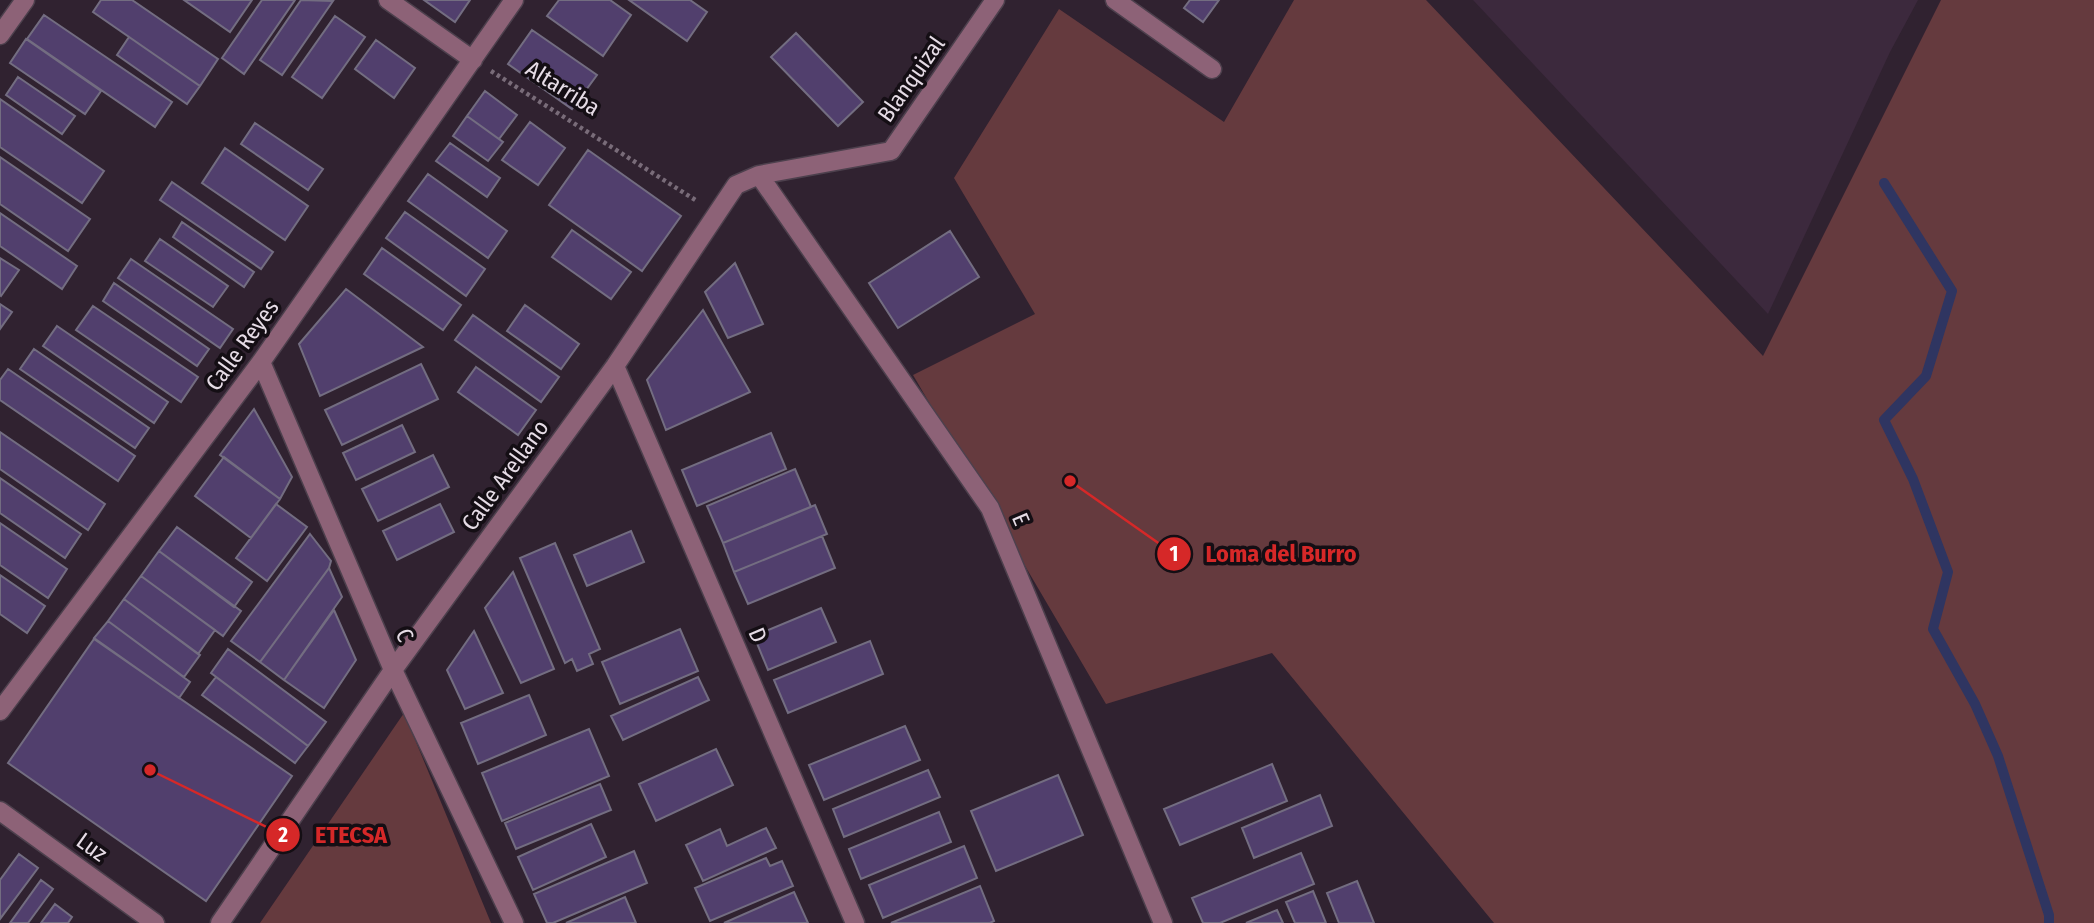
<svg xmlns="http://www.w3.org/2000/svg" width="2094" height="923" viewBox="0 0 2094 923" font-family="'Fira Sans Condensed',sans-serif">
<rect width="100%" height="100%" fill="#302230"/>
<path fill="#3c293d" d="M1473,0h445l-28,52 -122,262z"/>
<path fill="#653a3e" d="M1294,0h132l337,356 178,-356h153v923h-600l-222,-270 -166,51 -193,-329 122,-61 -81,-136 105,-169 165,113z
M404,713l87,210h-231z"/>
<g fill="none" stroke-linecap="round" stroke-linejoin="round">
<path stroke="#2f3561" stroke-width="10" d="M1884,183l68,108 -26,85 -42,44 29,59 35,93 -15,57 42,75 23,52 51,159v8"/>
</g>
<path fill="#513f6d" stroke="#736d81" stroke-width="2" d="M101,0h31l86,59 -18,27 -107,-74z
M184,0h68l-22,32z
M262,0h33l-51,74 -22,-16z
M301,0l32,1 -51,74 -22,-15z
M424,0h46l-15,22z
M559,0h51l21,15 -28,41 -56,-40z
M629,0h61l17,12 -20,29z
M1190,0h29l-16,22 -19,-14z
M44,15l128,87 -17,25 -128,-88z
M335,16l30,21 -43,61 -30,-21z
M532,30l65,45 -25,34 -64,-45z
M796,33l67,69 -25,24 -67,-69z
M129,37l71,49 -13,18 -70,-49z
M26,39l75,52 -16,23 -75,-51z
M376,40l39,28 -21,30 -39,-29z
M18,77l57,39 -13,18 -56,-39z
M485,91l32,24 -18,24 -32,-23z
M0,99l104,72 -22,32 -82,-56z
M467,116l36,26 -15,19 -35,-25z
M530,122l35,26 -27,37 -36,-25z
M255,123l68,46 -15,21 -67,-46z
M450,143l50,35 -13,19 -51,-36z
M225,148l83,58 -23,34 -83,-57z
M588,150l93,66 -39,55 -93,-66z
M0,157l90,62 -22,32 -68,-47z
M428,174l79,57 -19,27 -80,-57z
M172,182l101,70 -12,17 -101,-69z
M405,212l80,57 -19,27 -80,-58z
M0,213l77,53 -15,23 -62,-43z
M182,222l72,50 -10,15 -71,-50z
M572,230l59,42 -20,27 -59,-42z
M950,231l29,46 -81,51 -29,-45z
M160,239l68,47 -15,21 -68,-46z
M382,248l79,57 -18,25 -79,-56z
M0,258l19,12 -18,26 -1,-1z
M131,259l102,70 -13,19 -102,-70z
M735,263l28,61 -35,14 -23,-46z
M114,283l95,66 -12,17 -94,-65z
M346,289l77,58 -103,49 -21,-52z
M0,304l12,8 -12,17z
M525,305l54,39 -18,25 -54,-38z
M93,306l105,71 -17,25 -105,-72z
M703,310l47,82 -84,38 -19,-50z
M473,315l86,62 -18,25 -86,-62z
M57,326l111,76 -14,21 -111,-77z
M34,349l115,79 -14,20 -115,-79z
M421,364l17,35 -96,46 -17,-35z
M476,367l60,43 -18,25 -60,-43z
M8,369l127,87 -17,25 -118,-81v-20z
M254,409l38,68 -12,22 -60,-44z
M402,425l13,27 -59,28 -13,-27z
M0,432l105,72 -17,26 -88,-61z
M771,433l15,36 -89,37 -15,-36z
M433,455l16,32 -71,34 -16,-32z
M224,457l56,42 -29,39 -56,-42z
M795,469l16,38 -88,36 -16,-37z
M0,478l81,56 -16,24 -65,-45z
M276,504l31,23 -40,54 -31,-23z
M440,504l14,28 -57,28 -14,-29z
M815,505l12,29 -93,38 -11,-29z
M0,523l67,46 -19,29 -48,-33z
M177,527l75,55 -18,25 -75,-56z
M631,531l13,31 -57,24 -13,-31z
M310,534l21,27 -2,7 -69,94 -29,-21z
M822,536l13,32 -87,36 -14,-32z
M555,543l45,106 -11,5 4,10 -16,7 -5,-12 -7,4 -45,-105z
M159,551l82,60 -18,25 -82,-60z
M329,568l13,29 -58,83 -24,-18z
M513,572l41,97 -33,14 -36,-75z
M0,575l45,31 -18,27 -27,-19z
M141,576l74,54 -17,24 -74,-55z
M124,599l76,56 -16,22 -76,-56z
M821,608l15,34 -68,28 -14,-34z
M334,610l22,50 -32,48 -40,-28z
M108,621l82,61 -11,16 -85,-60z
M680,629l18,42 -78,33 -18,-42z
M474,631l29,62 -38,16 -18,-39z
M94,639l198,137 -86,125 -198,-138z
M870,641l13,33 -95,39 -14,-33z
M228,649l98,73 -18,24 -97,-73z
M216,677l92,69 -13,17 -93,-68z
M698,677l11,23 -86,40 -12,-24z
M529,695l17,40 -68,29 -17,-41z
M905,726l15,34 -96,40 -15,-35z
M589,729l20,47 -107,45 -20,-48z
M716,749l17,36 -77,36 -17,-37z
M1272,764l15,37 -107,44 -16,-36z
M928,770l12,27 -96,40 -11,-28z
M1058,775l25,60 -87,36 -25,-60z
M600,784l11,26 -95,39 -11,-26z
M1320,795l12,31 -78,32 -12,-30z
M939,812l12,30 -90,37 -12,-30z
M591,824l15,33 -73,33 -15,-33z
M766,828l10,20 -73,33 -17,-36 34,-16 7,17z
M964,846l13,32 -94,40 -14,-33z
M634,851l13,32 -94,40h-6l-13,-29z
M1301,853l13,31 -94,39h-17l-11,-25z
M19,854l19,14 -38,51v-39z
M766,858l4,8 12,-5 11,25 -83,35 -15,-33z
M41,880l12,9 -25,34h-18z
M1357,881l17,42h-35l-12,-30z
M980,886l14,35 -4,2h-99z
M1313,891l13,32h-31l-9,-21z
M794,892l14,31h-84z
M625,897l11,26h-70z
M55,904l17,13 -4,6h-27z
M1277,910l6,13h-37z"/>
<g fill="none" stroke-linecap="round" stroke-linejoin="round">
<g stroke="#4d404d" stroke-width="21">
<path id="minor" d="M388,0l85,60
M1115,0l97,69
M0,35l25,-35
M759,175l231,333 173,415
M261,362l132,308 121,253
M615,366l240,557
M0,711l261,-349 253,-362
M0,811l155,112
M220,923l173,-253 222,-304 121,-181 23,-10 132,-24 104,-151"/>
</g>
<path stroke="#796c79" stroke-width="4.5" stroke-dasharray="3.5 3.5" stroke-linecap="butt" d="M491,71l206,130"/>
<use href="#minor" stroke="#8d6277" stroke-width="18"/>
</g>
<g text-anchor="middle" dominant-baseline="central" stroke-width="7" stroke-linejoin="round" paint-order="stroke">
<g font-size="23" fill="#e6dce6" stroke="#140e14">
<text transform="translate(911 79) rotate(-55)">Blanquizal</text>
<text transform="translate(563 88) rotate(32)">Altarriba</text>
<text transform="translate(242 345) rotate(-54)">Calle Reyes</text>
<text transform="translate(505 475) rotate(-54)">Calle Arellano</text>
<text transform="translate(1021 519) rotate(67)">E</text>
<text transform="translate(405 635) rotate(67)">C</text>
<text transform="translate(758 635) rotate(67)">D</text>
<text transform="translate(92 847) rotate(36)">Luz</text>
</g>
</g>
<path fill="none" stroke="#d62828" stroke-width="2.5" d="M1070 481L1174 554M150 770L283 835"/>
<g fill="#d62828" stroke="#140e14" stroke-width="2.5">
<circle cx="1070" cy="481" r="7"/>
<circle cx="150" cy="770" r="7"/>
<circle cx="1174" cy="554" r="18"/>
<circle cx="283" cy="835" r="18"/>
</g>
<g font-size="21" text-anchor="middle" font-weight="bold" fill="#fff">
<text x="1174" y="561">1</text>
<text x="283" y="842">2</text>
</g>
<g font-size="24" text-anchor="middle" font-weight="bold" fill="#d62828" stroke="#140e14" stroke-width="7" stroke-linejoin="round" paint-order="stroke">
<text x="1281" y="562">Loma del Burro</text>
<text x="351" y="843">ETECSA</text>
</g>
</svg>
